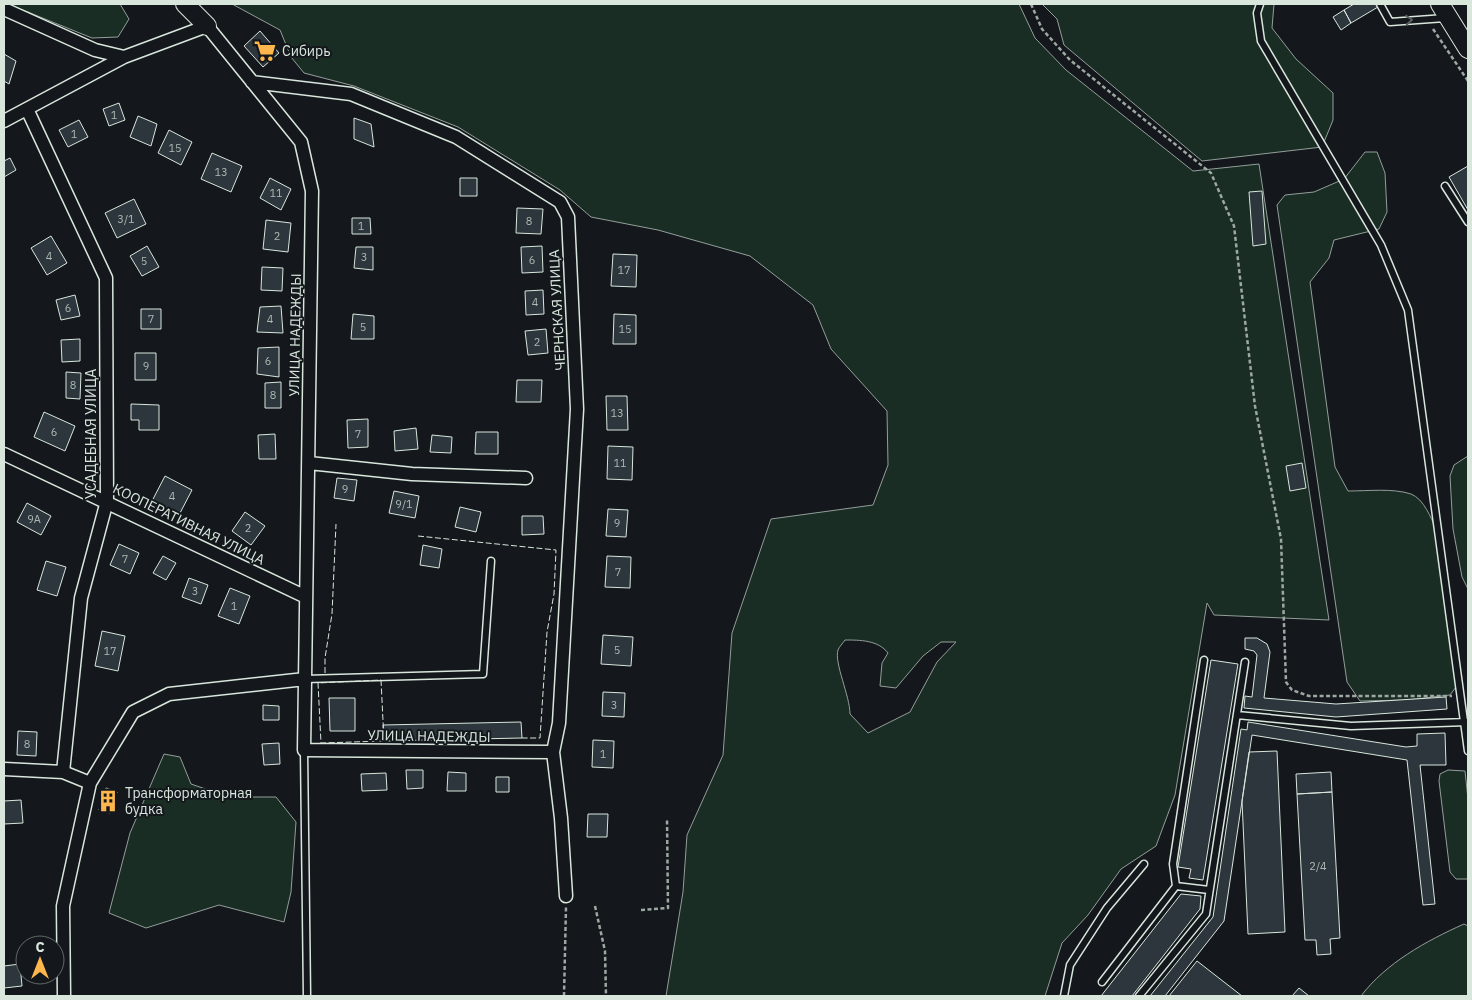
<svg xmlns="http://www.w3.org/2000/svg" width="1472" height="1000" viewBox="0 0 1472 1000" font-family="'IBM Plex Sans',sans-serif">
<rect width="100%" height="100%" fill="#14181c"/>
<path fill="#1a2d24" stroke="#939e99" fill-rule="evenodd" d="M8,4h112l9,15 -11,18 -26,1z
M232,4h787l16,34 31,32 127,101 66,-7 70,456 -115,-5 -7,-12 -32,192 -19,51 -35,23 -33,46 -26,28 -17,53h-379l17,-104 4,-57 36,-80 9,-122 39,-114 102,-14 15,-40 -1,-54 -56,-62 -18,-44 -63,-49 -92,-26 -67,-13 -31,-27 -102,-63 -104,-41 -50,-13 -13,-16 -11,-27zM845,640c15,0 33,0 43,13l-6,10 -2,23 16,2 27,-32 18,-14h15l-19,20 -27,50 -42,21 -18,-19c0,-18 -16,-51 -12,-64 1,-3 5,-7 7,-10z
M1042,4h232l-2,24 24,31 37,34v27l-11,27 -120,14 -138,-116 -7,-26z
M1365,152h12l8,21 2,39 -8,17 -45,11 -5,18 -19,24 25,185 13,24c20,0 45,-3 63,3 13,5 20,24 25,35l20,158 -6,8 -43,5 -47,1 -13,-19 -70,-477 8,-10 29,-3 30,-13z
M1468,456v133l-6,-12 -9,-48 -3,-53 4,-11z
M164,754l16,3 11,27 38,13h47l20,25 -5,70 -7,30 -65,-17 -73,23 -37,-15 21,-80z
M1448,770l17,1 3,28v80h-12l-6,-7 -11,-91 1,-7z
M1464,924l4,2v70h-107c25,-33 65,-55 103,-72z"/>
<path fill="#2c363c" stroke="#d8e6dc" d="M1354,4h29l-32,19 -7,-13z
M1344,10l7,13 -10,7 -8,-13z
M260,31l19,22 -16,14 -19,-21z
M4,54l12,7 -7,23 -5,-3z
M119,103l6,17 -16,6 -6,-17z
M138,116l19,8 -6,22 -21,-9z
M354,118l17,6 3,23 -20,-8z
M79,120l9,17 -20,10 -9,-17z
M169,130l23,12 -11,23 -23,-12z
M212,153l30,13 -11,26 -30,-13z
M10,158l6,12 -12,7v-16z
M1468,166v44l-19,-33z
M270,178l21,11 -10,21 -21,-12z
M460,178h17v18h-17z
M1262,191l4,53 -13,2 -4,-54z
M134,199l12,25 -29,14 -12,-25z
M517,208l26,1 -2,25 -25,-1z
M352,218h18l1,16h-19z
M266,220l25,3 -3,29 -25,-3z
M51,236l16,27 -20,12 -16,-27z
M147,246l12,21 -17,9 -12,-20z
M542,246l1,26 -21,1 -1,-26z
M356,247h17v23l-19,-2z
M613,254l24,1 -1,32 -25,-1z
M262,267l21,1 -1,23 -21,-1z
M543,290l1,24 -18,1 -1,-24z
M75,295l5,21 -19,4 -5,-20z
M281,306l2,27 -26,-1 3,-25z
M141,309h20v20h-20z
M353,314l21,2v23h-23z
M614,314l22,1v29h-23z
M546,329l2,24 -20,2 -3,-24z
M80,339v22l-18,1 -1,-22z
M279,347v30l-22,-3 1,-26z
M135,353h21v27h-21z
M66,372l15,1 -1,26 -14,-1z
M517,380h25l-1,22h-25z
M281,382v26h-16v-25z
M606,396h21l1,34h-21z
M131,404l28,1v25h-20v-10h-8z
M44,412l31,14 -10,25 -31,-14z
M368,419v28l-20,1 -1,-28z
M416,428l2,21 -23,2 -1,-20z
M476,432h22v22h-23z
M275,434l1,25h-17l-1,-24z
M432,435l20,2 -1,16 -21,-1z
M608,446l25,1 -1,33 -25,-1z
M1302,463l4,25 -16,3 -4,-25z
M165,476l27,14 -13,25 -27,-14z
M337,478l20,2 -3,21 -20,-3z
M394,491l25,5 -4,22 -26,-5z
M27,503l24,13 -10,19 -24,-13z
M460,507l21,5 -5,20 -21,-5z
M608,509l20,1 -2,27 -20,-1z
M245,512l20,14 -14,19 -19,-14z
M522,516h21l1,18 -22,1z
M119,544l20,9 -9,21 -20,-9z
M423,545l19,4 -3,19 -19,-3z
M163,556l13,7 -10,17 -13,-7z
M607,556l24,1 -1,31 -25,-1z
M46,561l20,6 -9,29 -20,-6z
M189,578l19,7 -7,19 -19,-7z
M230,588l20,8 -11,28 -21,-8z
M102,631l23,5 -7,35 -23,-5z
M603,635l30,2 -2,29 -30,-2z
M1245,638h12l10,6 3,8 -6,46 72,6 110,-7 1,12 -111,8 -92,-9 1,-12 7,1 5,-42 -3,-4 -9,-2z
M1211,660l27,4 -35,216 -14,-2 2,-9 -13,-2z
M603,692l22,1 -1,24 -22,-1z
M329,698h26v33h-25z
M263,705l16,1v14h-16z
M521,722l1,16 -138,3 -1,-16z
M1248,722l158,25 11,-1v-12l28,-1 1,32h-26l15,139 -12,1 -16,-145 -155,-25 -28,186 -59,75h-15l63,-79 28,-188 6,1z
M18,731l19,1 -1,24 -19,-1z
M593,740l21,1 -1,27 -21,-1z
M279,743l1,21 -16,1 -2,-21z
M1277,751l8,181 -37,2 -6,-133 7,-49z
M406,770h17v18l-16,1z
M448,772l18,1v18h-19z
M1331,772l1,20 -35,2 -1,-20z
M386,773l1,17 -25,1 -1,-17z
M496,777h13v15h-13z
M106,788l11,4 -7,21 -11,-3z
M1332,792l8,146 -10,1 1,15 -14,1 -1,-15h-11l-8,-146z
M21,800l2,23 -19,1v-23z
M588,814h20l-1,23h-20z
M1181,894l20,2 -1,13 -68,87h-31z
M1197,961l45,35h-73z
M20,964l2,22 -18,2v-22z
M1299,988l10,8h-17z"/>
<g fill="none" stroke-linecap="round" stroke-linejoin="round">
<g stroke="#d8e6dc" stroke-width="9">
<path id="lane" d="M1260,4l-3,9 4,28 120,204 27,65 60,441
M1380,4l10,18 55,-4
M1445,186l23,36
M305,679l178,-5 8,-113
M1237,715l114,11 116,-4
M304,750l3,246
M1176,886l-3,-22 31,-204
M1102,982l74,-96 33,4
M1064,996l6,-31 37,-57 37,-44
M1139,996l67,-82 39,-252"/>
</g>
<g stroke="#d8e6dc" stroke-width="15">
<path id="street" d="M4,9l91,41 29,7
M252,82l99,12 105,43 104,65 8,15 9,192 -18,314 -6,29 8,66 5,78
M27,109l79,169 1,223 -26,97 -18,174
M4,121l120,-64 83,-31 94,116 11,49 -8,559 249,2
M4,454l302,143
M309,463l103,11 114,4
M4,769l59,3 27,11
M64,996l-1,-90 27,-123 43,-71 36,-18 136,-15"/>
</g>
<g stroke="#d8e6dc" stroke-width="20">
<path id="secondary" d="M185,4l22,22
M1440,4l28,45"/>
</g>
<path stroke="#9da8a2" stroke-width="2.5" stroke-dasharray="4 2.5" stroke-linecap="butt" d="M1031,4l11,25 28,31 141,113 23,53 21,180 26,133 5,143 6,8 17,6h143
M1433,29l35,52
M595,906l10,45 1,45
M641,910l27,-2 -1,-90
M564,996l2,-89"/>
<use href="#lane" stroke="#14181c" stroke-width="6"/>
<use href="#street" stroke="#14181c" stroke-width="12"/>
<use href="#secondary" stroke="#14181c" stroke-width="18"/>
<path stroke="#d8e6dc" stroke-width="1" stroke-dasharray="6 2.5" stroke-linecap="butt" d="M418,536l138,14 -2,44 -7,38 -7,106h-18
M325,673v-15l7,-44 4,-90
M381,680l3,61 -63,2 -3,-60z"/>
</g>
<defs><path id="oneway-chevron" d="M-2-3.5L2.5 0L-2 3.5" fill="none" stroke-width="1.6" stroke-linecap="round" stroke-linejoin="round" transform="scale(1.25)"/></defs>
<use stroke="#59605f" href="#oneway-chevron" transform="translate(1409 20) rotate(-4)"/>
<defs>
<g id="supermarket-bare" transform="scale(1.725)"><path d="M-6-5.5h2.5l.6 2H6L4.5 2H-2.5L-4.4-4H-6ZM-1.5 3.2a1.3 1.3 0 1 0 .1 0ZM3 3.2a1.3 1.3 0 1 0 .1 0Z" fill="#ffb74d" stroke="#14181c" stroke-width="2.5" paint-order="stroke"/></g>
<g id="building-bare" transform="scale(1.725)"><path d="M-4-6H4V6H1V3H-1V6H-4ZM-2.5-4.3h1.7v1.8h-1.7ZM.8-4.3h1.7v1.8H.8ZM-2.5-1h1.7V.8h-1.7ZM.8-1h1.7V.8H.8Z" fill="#ffb74d" stroke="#14181c" stroke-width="2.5" paint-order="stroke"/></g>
</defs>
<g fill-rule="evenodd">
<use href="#supermarket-bare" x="265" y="51"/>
<use href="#building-bare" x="108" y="801"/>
</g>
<g text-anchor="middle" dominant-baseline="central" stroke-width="4" stroke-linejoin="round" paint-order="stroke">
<g font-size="11" fill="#adbab4">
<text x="114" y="115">1</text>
<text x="74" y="134">1</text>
<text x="175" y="148">15</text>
<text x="221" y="172">13</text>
<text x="276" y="193">11</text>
<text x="126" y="219">3/1</text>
<text x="529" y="221">8</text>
<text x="361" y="226">1</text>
<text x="277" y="236">2</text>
<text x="49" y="256">4</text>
<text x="364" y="257">3</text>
<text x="532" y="260">6</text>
<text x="144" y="261">5</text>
<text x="624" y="270">17</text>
<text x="535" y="302">4</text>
<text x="68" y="308">6</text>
<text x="151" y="319">7</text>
<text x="270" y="319">4</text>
<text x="363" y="327">5</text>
<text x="625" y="329">15</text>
<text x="537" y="342">2</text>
<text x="268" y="361">6</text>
<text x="146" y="366">9</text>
<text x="73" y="385">8</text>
<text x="273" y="395">8</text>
<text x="617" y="413">13</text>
<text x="54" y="432">6</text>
<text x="358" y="434">7</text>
<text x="620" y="463">11</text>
<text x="345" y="489">9</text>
<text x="172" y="496">4</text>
<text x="404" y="504">9/1</text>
<text x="34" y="519">9А</text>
<text x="617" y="523">9</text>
<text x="248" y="528">2</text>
<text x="125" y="559">7</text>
<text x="618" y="572">7</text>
<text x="195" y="591">3</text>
<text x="234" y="606">1</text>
<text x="617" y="650">5</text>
<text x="110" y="651">17</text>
<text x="614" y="705">3</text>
<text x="27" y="744">8</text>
<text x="603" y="754">1</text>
<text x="1318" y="866">2/4</text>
</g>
<g font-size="14" fill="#d8e6dc" stroke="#14181c" text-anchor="start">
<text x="282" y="51">Сибирь</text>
<text x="125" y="793">Трансформаторная<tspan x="125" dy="16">будка</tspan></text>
</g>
<g font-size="14" fill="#d8e6dc" stroke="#14181c">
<text transform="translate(557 310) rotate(-93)">ЧЕРНСКАЯ УЛИЦА</text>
<text transform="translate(295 335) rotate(-89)">УЛИЦА НАДЕЖДЫ</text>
<text transform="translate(91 434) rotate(-90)">УСАДЕБНАЯ УЛИЦА</text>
<text transform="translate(189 524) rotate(26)">КООПЕРАТИВНАЯ УЛИЦА</text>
<text transform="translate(429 736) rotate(1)">УЛИЦА НАДЕЖДЫ</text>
</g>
</g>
<rect width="1472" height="1000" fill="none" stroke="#d8e6dc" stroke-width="10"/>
<g transform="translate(40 960)"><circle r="24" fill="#14181c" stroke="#626a69"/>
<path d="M0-4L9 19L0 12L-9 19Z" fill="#ffb74d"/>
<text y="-8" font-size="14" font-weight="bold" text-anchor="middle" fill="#d8e6dc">С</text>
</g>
</svg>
